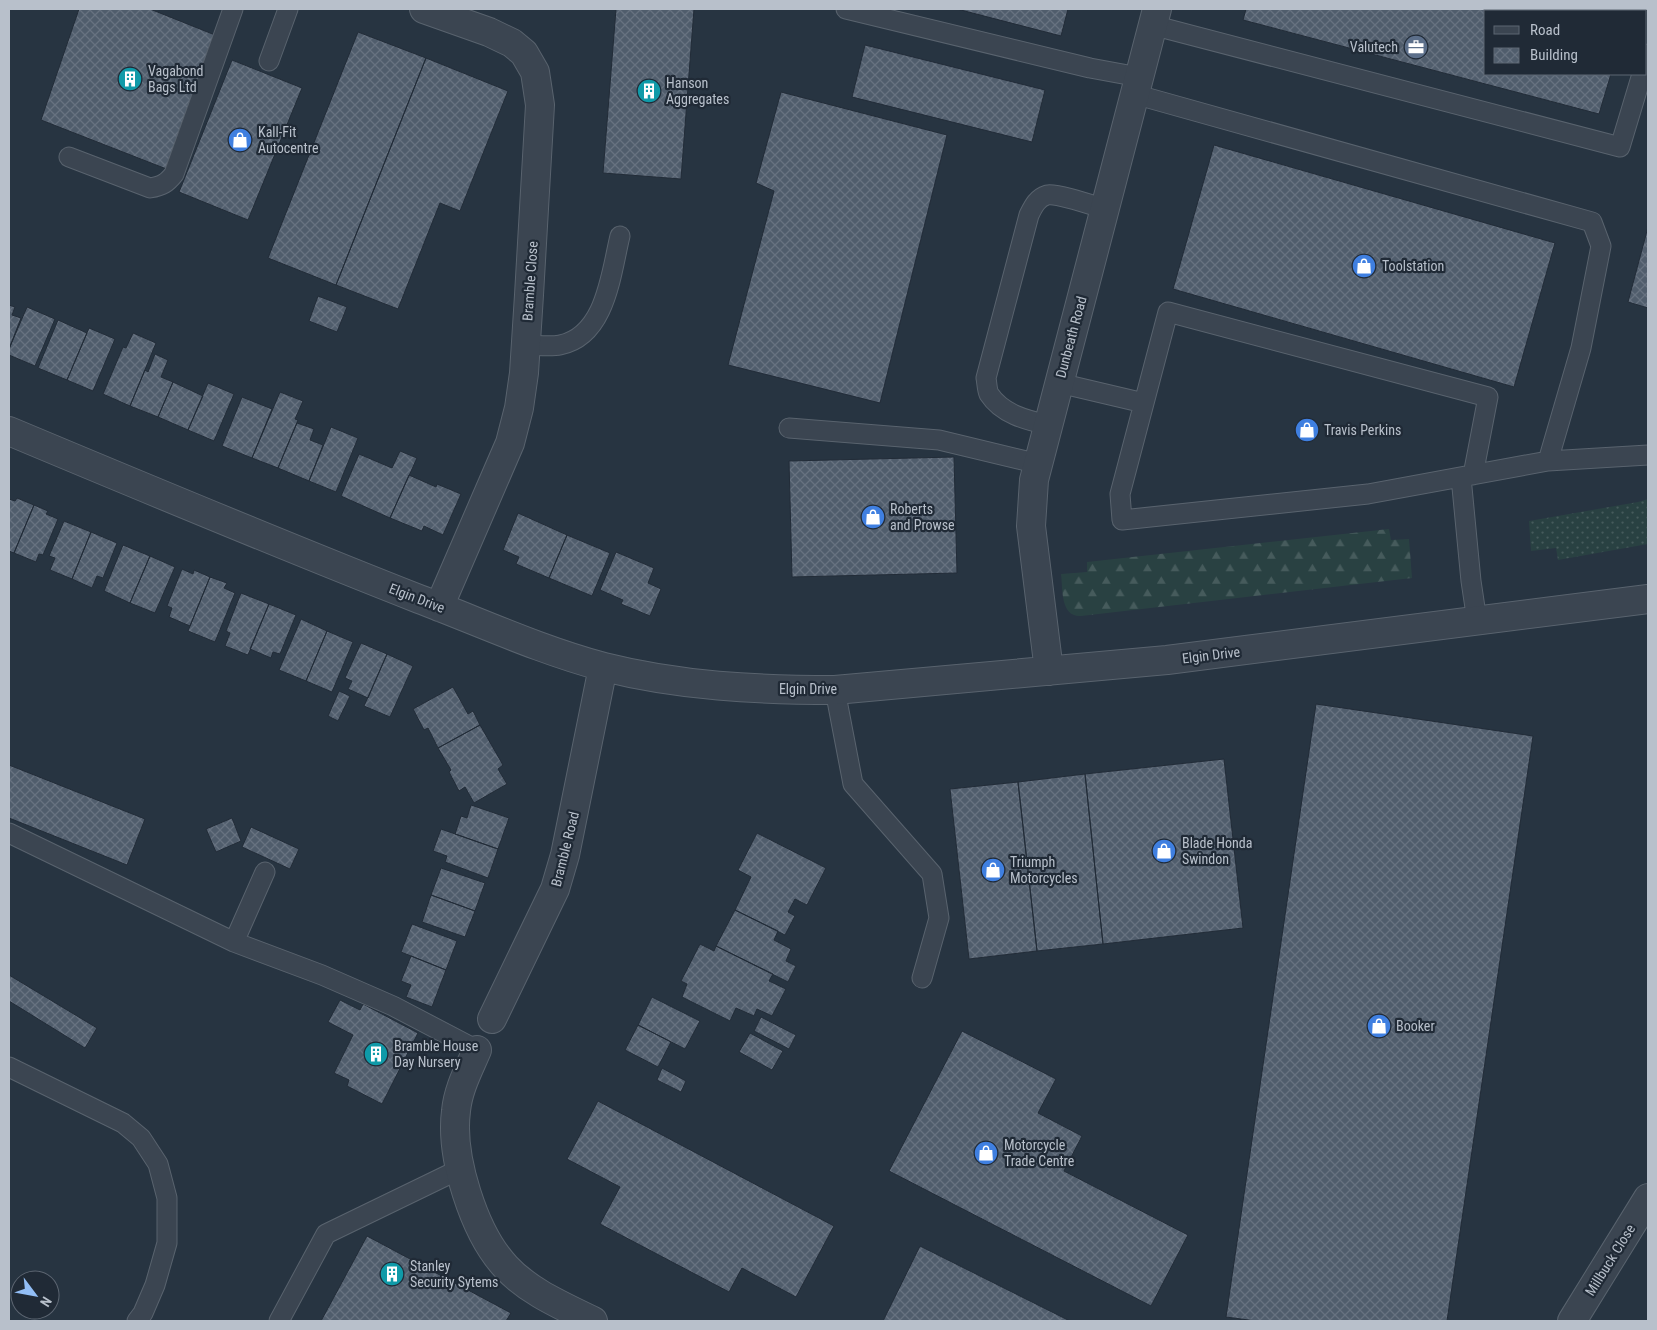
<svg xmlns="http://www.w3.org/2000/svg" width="1657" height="1330" viewBox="0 0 1657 1330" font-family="'Roboto Condensed',sans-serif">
<defs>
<pattern id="grass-dots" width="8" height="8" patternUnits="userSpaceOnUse" patternTransform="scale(1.25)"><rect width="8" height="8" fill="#294142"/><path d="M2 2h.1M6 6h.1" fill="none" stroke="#465b5c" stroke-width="1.8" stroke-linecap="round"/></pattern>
<pattern id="forest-firs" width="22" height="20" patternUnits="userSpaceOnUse" patternTransform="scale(1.25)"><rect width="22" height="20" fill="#294142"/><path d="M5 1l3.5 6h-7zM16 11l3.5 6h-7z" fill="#465b5c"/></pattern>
<pattern id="building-cross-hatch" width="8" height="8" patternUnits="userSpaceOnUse" patternTransform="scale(1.25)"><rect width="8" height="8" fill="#505d6c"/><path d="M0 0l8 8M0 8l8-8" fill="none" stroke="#677280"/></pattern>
</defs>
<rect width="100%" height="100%" fill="#273441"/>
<path fill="url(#grass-dots)" d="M1648,499v45l-90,16 -2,-12 -25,3 -2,-30 109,-19z"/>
<path fill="url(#forest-firs)" d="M1389,529l2,11 18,-1 3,39 -331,38c-21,1 -18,-27 -20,-42l26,-2v-10z"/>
<path fill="url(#building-cross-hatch)" stroke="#222c38" d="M79,9h71l70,28 -51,133 -128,-50z
M616,9h78l-13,170 -78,-6z
M957,9h111l-7,27z
M1246,9h385l-1,2h-144v63h125l-12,40 -356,-94z
M358,32l68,26 -90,227 -68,-27z
M865,45l180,45 -13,52 -180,-45z
M426,58l82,33 -48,120 -20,-8 -42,106 -62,-24z
M232,60l70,28 -54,132 -69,-28z
M781,92l166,43 -67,268 -152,-38 46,-174 -18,-8z
M1214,145l341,98 -41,144 -341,-98z
M1648,227v81l-20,-6z
M318,296l29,11 -10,25 -28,-11z
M9,305l6,2 -3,8 9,3 -12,31z
M27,307l28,12 -20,47 -26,-11v-6z
M58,320l29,13 -20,47 -29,-12z
M89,328l26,11 -22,52 -26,-11z
M133,333l23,10 -26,63 -27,-12 20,-47 3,1z
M155,354l13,6 -7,17 12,5 -15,35 -28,-11 15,-36 3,2z
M173,382l30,14 -15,34 -30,-13z
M208,383l26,11 -20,47 -26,-11z
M280,392l23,9 -8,18 3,1 -20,48 -26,-10z
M242,397l30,12 -20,49 -30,-12z
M297,423l17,6 -4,11 13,5 -14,36 -31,-13z
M331,427l27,11 -22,54 -27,-11z
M400,451l17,7 -27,60 -49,-22 18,-42 33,14z
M954,457l3,116 -165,4 -3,-116z
M409,475l27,12 1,-3 24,10 -18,41 -19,-9 -2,5 -32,-13z
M17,498l17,7 -20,48 -5,-2v-52l6,2z
M34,505l14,6 -2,3 12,5 -15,36 -4,-1 -3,8 -22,-9z
M518,513l49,22 -18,43 -33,-14 3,-7 -16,-7z
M64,521l27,11 -19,47 -22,-9 5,-12 -6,-2z
M91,532l26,11 -14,35 -6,-2 -5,12 -20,-9z
M567,535l43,18 -18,43 -43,-18z
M123,545l27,11 -20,47 -26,-12z
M616,552l38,16 -6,15 13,6 -11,27 -29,-12 2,-4 -23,-10z
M150,556l25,11 -20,46 -25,-10z
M182,569l11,5 1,-4 16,7 -20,49 -21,-9 3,-9 -5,-2z
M210,577l17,6 -3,5 11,5 -20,49 -27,-11z
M241,593l28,11 -21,51 -23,-9 5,-13 -4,-2z
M269,604l27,11 -16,39 -7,-2 -2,6 -21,-9z
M301,619l26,12 -21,50 -27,-11z
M327,631l26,11 -21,50 -26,-11z
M361,643l26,11 -19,44 -20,-9 4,-8 -7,-3z
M387,654l26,12 -23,51 -26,-11z
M453,687l15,27 5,-3 7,14 -42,23 -10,-20 -4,2 -11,-21z
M339,691l11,5 -12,25 -10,-5z
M1316,704l217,32 -86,585h-191l-30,-4z
M480,725l23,40 -5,4 9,15 -33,19 -9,-16 -6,4 -10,-19 2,-2 -13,-22z
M1224,759l19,169 -140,16 -18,-170z
M9,765l136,54 -18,46 -118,-47z
M1085,774l18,170 -66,7 -19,-169z
M1018,782l19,169 -68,8 -19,-170z
M471,805l38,13 -11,31 -43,-15 6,-18 6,2z
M232,818l9,23 -25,11 -10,-23z
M251,827l48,22 -9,20 -48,-22z
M441,829l57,20 -10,29 -43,-16 2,-6 -14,-5z
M757,833l69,35 -19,37 -12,-6 -7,13 7,4 -10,19 -50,-25 16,-33 -13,-7z
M441,868l44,15 -10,28 -44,-16z
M431,895l44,16 -10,26 -43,-15z
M735,910l43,21 -4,9 17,9 -5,12 10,5 -8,16 -72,-36z
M412,924l45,17 -11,29 -45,-18z
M700,944l14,7 2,-5 57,28 -4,7 17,8 -14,27 -15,-7 -3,7 -18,-8 -6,13 -48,-24 5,-13 -6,-3z
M411,956l35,14 -14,37 -26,-10 5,-12 -10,-4z
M9,975l88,53 -12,20 -76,-47z
M652,997l48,24 -15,28 -47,-24z
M340,1000l20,10 3,-6 55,29 -36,71 -35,-18 2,-6 -15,-7 19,-38 -25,-13z
M761,1017l35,18 -7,14 -35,-18z
M638,1025l33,17 -13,25 -33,-17z
M962,1031l94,48 -18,34 44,23 -18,35 124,64 -37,71 -262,-135z
M750,1033l33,18 -11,19 -33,-18z
M662,1068l24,13 -5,11 -24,-12z
M598,1101l236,125 -38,71 -54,-29 -13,24 -129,-68 20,-37 -53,-28z
M367,1236l144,77 -5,8h-185z
M920,1246l150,75h-187z"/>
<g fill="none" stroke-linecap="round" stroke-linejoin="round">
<g stroke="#59636e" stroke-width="21">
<path id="lane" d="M846,9l244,59 49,9
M1152,25l468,122 22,-73
M269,61l19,-52
M1646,62l2,-8
M1134,94l458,128 9,24 -20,102 -33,113
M69,157l81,31c12,-2 17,-5 24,-14l59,-165
M525,345c11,0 25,2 35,0 46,-9 51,-72 60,-109
M1059,383l85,20
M1048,425c-22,-5 -46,-11 -59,-31 -2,-4 -2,-11 -3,-16l43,-163c4,-8 8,-17 18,-20 10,-2 45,10 58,14
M789,428l150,12 100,24
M1473,475l15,-78 -320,-85 -48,182 2,26 246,-26 180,-33 100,-6
M1461,477l10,104 6,40
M835,690l18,94 79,90 7,44 -17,60
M9,833l225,109 88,33 71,31 84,44
M234,942l31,-70
M9,1067l114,56 18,15 17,26 9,34v45l-12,42 -12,28 -6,8
M279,1321l47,-87 134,-65"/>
</g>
<g stroke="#59636e" stroke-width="30">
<path id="street" d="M424,9l65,23 23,11 12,10 11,19 5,33 -11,190 -5,78 -5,35 -9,35 -71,164
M9,431c136,57 272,114 410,168 61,23 121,51 185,68 75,19 153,23 231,23l332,-30 481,-61
M1049,671l-18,-145 3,-46 123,-471
M492,1019l63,-130 10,-34 38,-188
M477,1050c-8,19 -19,39 -21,61 -6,46 18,122 50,156 23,25 57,39 87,54
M1572,1321l76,-123"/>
</g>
<use href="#lane" stroke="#3b4551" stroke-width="19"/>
<use href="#street" stroke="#3b4551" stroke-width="28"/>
</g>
<defs>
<g id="office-disc" transform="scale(1.25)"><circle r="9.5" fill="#5c6f8a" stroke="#202a36"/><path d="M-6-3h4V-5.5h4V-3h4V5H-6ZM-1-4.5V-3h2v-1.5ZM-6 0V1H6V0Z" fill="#fff"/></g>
<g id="building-disc" transform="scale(1.25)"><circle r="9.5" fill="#0f9aa8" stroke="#202a36"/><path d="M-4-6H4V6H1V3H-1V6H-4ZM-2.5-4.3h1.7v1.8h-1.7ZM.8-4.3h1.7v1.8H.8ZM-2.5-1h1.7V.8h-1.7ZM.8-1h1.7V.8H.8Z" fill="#fff"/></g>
<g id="shop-disc" transform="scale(1.25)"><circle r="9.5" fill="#3f7fe0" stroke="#202a36"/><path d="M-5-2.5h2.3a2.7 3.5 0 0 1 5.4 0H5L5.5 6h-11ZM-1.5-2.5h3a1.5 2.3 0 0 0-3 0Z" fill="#fff"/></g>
</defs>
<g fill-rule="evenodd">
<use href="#office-disc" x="1416" y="47"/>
<use href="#building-disc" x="130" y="79"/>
<use href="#building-disc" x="649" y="91"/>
<use href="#shop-disc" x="240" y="140"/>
<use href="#shop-disc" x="1364" y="266"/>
<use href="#shop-disc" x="1307" y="430"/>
<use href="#shop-disc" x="873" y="517"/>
<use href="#shop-disc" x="1164" y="851"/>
<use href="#shop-disc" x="993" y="870"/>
<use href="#shop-disc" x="1379" y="1026"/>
<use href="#building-disc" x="376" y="1054"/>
<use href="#shop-disc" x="986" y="1153"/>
<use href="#building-disc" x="392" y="1274"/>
</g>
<g text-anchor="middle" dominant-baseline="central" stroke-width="4.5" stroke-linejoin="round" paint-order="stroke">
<g font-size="14" fill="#b8c0cb" stroke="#202a36" text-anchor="start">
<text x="1398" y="47" text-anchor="end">Valutech</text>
<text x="148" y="71">Vagabond<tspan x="148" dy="16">Bags Ltd</tspan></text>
<text x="666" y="83">Hanson<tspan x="666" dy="16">Aggregates</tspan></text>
<text x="258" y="132">Kall-Fit<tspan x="258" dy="16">Autocentre</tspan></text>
<text x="1382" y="266">Toolstation</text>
<text x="1324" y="430">Travis Perkins</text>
<text x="890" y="509">Roberts<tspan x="890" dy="16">and Prowse</tspan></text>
<text x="1182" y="843">Blade Honda<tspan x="1182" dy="16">Swindon</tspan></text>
<text x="1010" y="862">Triumph<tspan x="1010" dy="16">Motorcycles</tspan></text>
<text x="1396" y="1026">Booker</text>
<text x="394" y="1046">Bramble House<tspan x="394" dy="16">Day Nursery</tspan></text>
<text x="1004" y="1145">Motorcycle<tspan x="1004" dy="16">Trade Centre</tspan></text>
<text x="410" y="1266">Stanley<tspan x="410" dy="16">Security Sytems</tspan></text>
</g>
<g font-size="14" fill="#b8c0cb" stroke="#202a36">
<text transform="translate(530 281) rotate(-86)">Bramble Close</text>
<text transform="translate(1071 337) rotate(-75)">Dunbeath Road</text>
<text transform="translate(417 598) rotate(21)">Elgin Drive</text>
<text transform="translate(1211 655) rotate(-7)">Elgin Drive</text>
<text x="808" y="689">Elgin Drive</text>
<text transform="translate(565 849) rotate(-76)">Bramble Road</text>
<text transform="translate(1610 1260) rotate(-58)">Millbuck Close</text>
</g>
</g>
<rect width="1657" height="1330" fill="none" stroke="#b8c0cb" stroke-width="20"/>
<rect x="1484" y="10" width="162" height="65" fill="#202a36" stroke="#5d6672"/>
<rect x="1494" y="26" width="25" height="8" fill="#3b4551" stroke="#5d6672"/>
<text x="1530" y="35" font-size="15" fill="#b8c0cb">Road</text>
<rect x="1494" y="48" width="25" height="15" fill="url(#building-cross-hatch)" stroke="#5d6672"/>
<text x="1530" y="60" font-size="15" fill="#b8c0cb">Building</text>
<g transform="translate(35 1295) rotate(122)"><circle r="24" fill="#202a36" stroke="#5d6672"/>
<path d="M0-4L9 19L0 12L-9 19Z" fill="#92bef6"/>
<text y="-8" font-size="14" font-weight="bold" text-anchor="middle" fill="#b8c0cb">N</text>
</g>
</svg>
